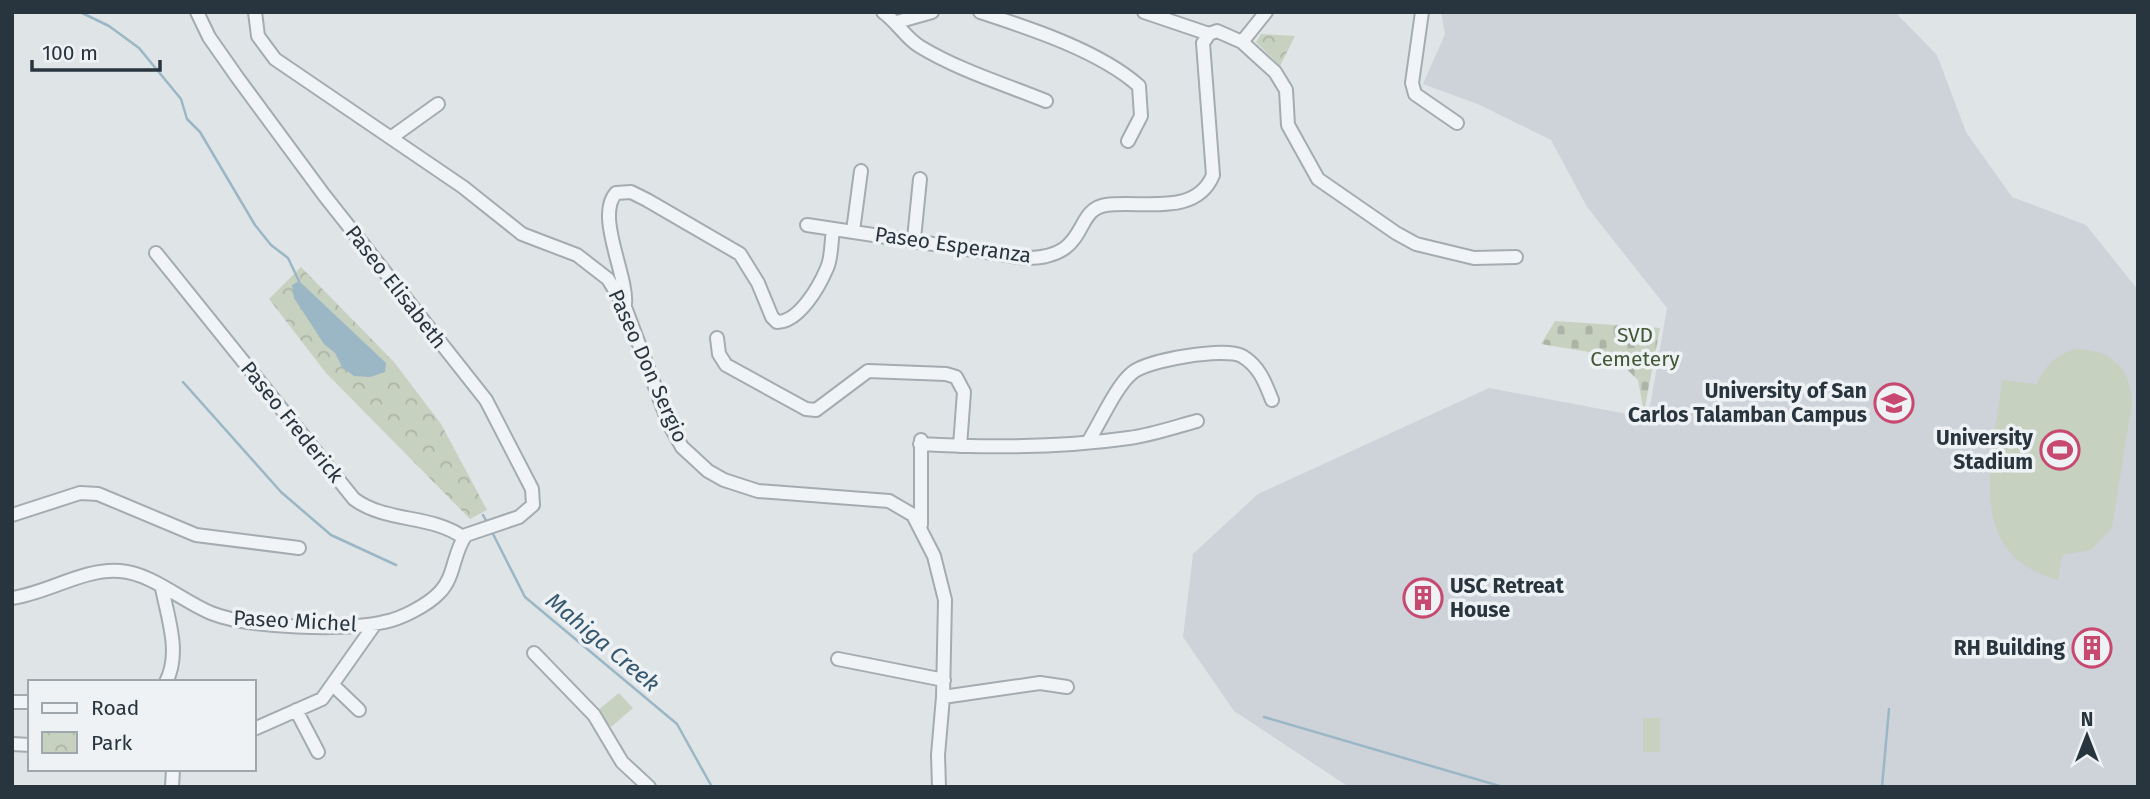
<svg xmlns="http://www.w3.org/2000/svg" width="2150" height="799" viewBox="0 0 2150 799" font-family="'Fira Sans',sans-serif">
<defs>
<pattern id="cemetery-stones" width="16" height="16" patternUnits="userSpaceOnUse" patternTransform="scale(1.75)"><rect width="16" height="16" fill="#c7d1c0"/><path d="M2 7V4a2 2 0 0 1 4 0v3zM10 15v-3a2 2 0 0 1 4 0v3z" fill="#abb4a6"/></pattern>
<pattern id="park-crowns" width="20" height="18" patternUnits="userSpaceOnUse" patternTransform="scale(1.75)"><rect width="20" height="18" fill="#c7d1c0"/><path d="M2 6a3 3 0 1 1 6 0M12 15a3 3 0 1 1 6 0" fill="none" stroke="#abb4a6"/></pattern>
</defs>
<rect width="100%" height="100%" fill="#dfe4e7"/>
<path fill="#cdd3d9" d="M1441,12h454l42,43 29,77 46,65 74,28 52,65v497h-789l-115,-76 -51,-74 10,-83 65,-60 231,-106 159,30 19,-110 -80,-101 -36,-67 -71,-35 -57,-21 22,-50z"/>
<path fill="url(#cemetery-stones)" d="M1555,321l105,7 -16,84 -6,-32 -25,-24 -72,-12z"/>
<path fill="url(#park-crowns)" d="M1261,34l34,2 -15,30 -24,-24z
M301,267l93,95 47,62 46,86 -17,9 -144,-146 -57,-74z"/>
<path fill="#c7d1c0" d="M2076,349c35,0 55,19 56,54l-20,125 -21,22 -29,5 -4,25c-98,-27 -64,-124 -56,-200l35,4c8,-19 19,-29 39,-35z
M619,693l14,15 -22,19 -14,-16z
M1643,718h17v34h-17z"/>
<path fill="#9bb7c6" d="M299,281l87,82 -1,9 -15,5 -16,-1 -12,-9 -7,-14 -11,-9 -30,-46 -2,-13z"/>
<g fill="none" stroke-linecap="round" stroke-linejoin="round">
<path stroke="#9bb7c6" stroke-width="2.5" d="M80,12l29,14 30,22 42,51 6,20 13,13 55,93 16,20 17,13 11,23
M183,382l98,110 50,43 65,30
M483,515l5,9
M491,530l34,67 152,127 35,63
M1264,717l239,70
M1882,787l7,-78"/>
<g stroke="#a4acb1" stroke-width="16">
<path id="minor" d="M255,12l3,24 17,23 188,128 59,47 55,21 31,24 17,28 44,117 13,23 26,24 16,9 34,11 131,10 24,14 21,41 11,44 -2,97 -5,58 1,32
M883,12c14,10 23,26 36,34 39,24 85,38 127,55
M980,12c49,16 120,39 159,74l2,30 -13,25
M1144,12l65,22 8,-3 25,11 33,30 11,18 2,35 30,54 78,54 20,11 58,14 42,-1
M1422,12l-10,71 3,11 42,29
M897,22l35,-10
M1242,42l24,-30
M392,137l46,-33
M807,225l219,33c65,0 46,-48 80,-53 36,-5 90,12 107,-30l-10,-132 6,-9
M853,231l8,-60
M914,239l6,-60
M156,253l198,246c32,24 78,15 110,39
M625,304c3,-28 -30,-88 -9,-111l15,-1 16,8 93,54 18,29 14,34 5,5c22,0 42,-35 50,-54 5,-11 4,-26 6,-38
M717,338l2,16 7,11 80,44 10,1 52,-39 78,3 10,3 8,15 -4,54
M1088,442c12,-19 28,-56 44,-69 15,-13 92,-26 110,-17 17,10 23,26 30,44
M920,444c70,4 139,4 209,-6 23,-3 46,-11 68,-17
M12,515l68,-22 18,1 98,41 103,13
M921,525v-85
M162,588c6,31 19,65 4,94
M12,598c36,-5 72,-30 108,-27 31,2 62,30 91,42 37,15 134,18 173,9 17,-3 44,-17 56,-30 15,-15 13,-40 26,-57l53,-18 14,-12 -1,-16 -46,-89 -162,-205 -87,-118 -28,-40 -12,-25
M534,653l60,62 28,47 27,25
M838,659l106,21
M333,685l26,25
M943,697l97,-14 27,4
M12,702h18
M296,710l22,42
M254,729l68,-30 53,-75
M12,744l18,1
M172,787l1,-18"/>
</g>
<use href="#minor" stroke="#f1f4f6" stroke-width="12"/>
</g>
<defs>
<g id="university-ring" transform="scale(2.0125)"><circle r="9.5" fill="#eef2f5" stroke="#c84970" stroke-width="1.5"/><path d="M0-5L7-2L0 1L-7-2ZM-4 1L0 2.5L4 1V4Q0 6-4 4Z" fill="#c84970"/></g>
<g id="stadium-ring" transform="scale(2.0125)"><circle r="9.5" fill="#eef2f5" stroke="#c84970" stroke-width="1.5"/><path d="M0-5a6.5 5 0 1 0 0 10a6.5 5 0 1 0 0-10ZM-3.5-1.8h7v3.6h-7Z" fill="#c84970"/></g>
<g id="building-ring" transform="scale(2.0125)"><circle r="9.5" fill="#eef2f5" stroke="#c84970" stroke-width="1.5"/><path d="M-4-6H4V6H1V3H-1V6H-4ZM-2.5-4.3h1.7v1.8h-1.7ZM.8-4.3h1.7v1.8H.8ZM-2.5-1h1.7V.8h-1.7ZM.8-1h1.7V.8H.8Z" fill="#c84970"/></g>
</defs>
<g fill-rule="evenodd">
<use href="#university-ring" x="1894" y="403"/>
<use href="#stadium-ring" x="2060" y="450"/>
<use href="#building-ring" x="1423" y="598"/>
<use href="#building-ring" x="2092" y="648"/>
</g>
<g text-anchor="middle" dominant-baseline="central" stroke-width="7" stroke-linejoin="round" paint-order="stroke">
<g font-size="21" fill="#28343e" stroke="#eef2f5">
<text transform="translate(953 245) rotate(8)">Paseo Esperanza</text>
<text transform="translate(396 287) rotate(52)">Paseo Elisabeth</text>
<text transform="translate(648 366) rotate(66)">Paseo Don Sergio</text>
<text transform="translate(292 422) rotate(51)">Paseo Frederick</text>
<text transform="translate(295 621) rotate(3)">Paseo Michel</text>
</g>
<g font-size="21" fill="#425936" stroke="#eef2f5">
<text x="1635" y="335">SVD<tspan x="1635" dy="24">Cemetery</tspan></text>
</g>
<g font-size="21" font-weight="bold" fill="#28343e" stroke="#eef2f5" text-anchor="end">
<text x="1867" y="391">University of San<tspan x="1867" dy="24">Carlos Talamban Campus</tspan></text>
<text x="2033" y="438">University<tspan x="2033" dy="24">Stadium</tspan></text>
<text x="1450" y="586" text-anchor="start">USC Retreat<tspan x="1450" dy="24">House</tspan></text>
<text x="2065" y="648">RH Building</text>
</g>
<g font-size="23" font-style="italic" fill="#355870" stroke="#eef2f5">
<text transform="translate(603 642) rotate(40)">Mahiga Creek</text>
</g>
</g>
<rect width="2150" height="799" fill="none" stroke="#28343e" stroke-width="28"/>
<rect x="28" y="680" width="228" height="91" fill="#eef2f5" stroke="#9fa6ac" stroke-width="2"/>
<rect x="42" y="703" width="35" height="10" fill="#f1f4f6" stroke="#9fa6ac" stroke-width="2"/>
<text x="91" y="715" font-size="21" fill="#28343e">Road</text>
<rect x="42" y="732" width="35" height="21" fill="url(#park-crowns)" stroke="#9fa6ac" stroke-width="2"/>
<text x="91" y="750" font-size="21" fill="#28343e">Park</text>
<g transform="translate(2087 736)" stroke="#eef2f5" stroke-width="5" paint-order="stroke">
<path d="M0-5L12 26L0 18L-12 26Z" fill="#28343e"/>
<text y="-10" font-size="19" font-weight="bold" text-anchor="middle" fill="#28343e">N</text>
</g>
<path d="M32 60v10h128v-10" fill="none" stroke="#28343e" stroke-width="3.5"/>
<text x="42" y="60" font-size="21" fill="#28343e" stroke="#eef2f5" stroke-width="5" paint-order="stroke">100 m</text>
</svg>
